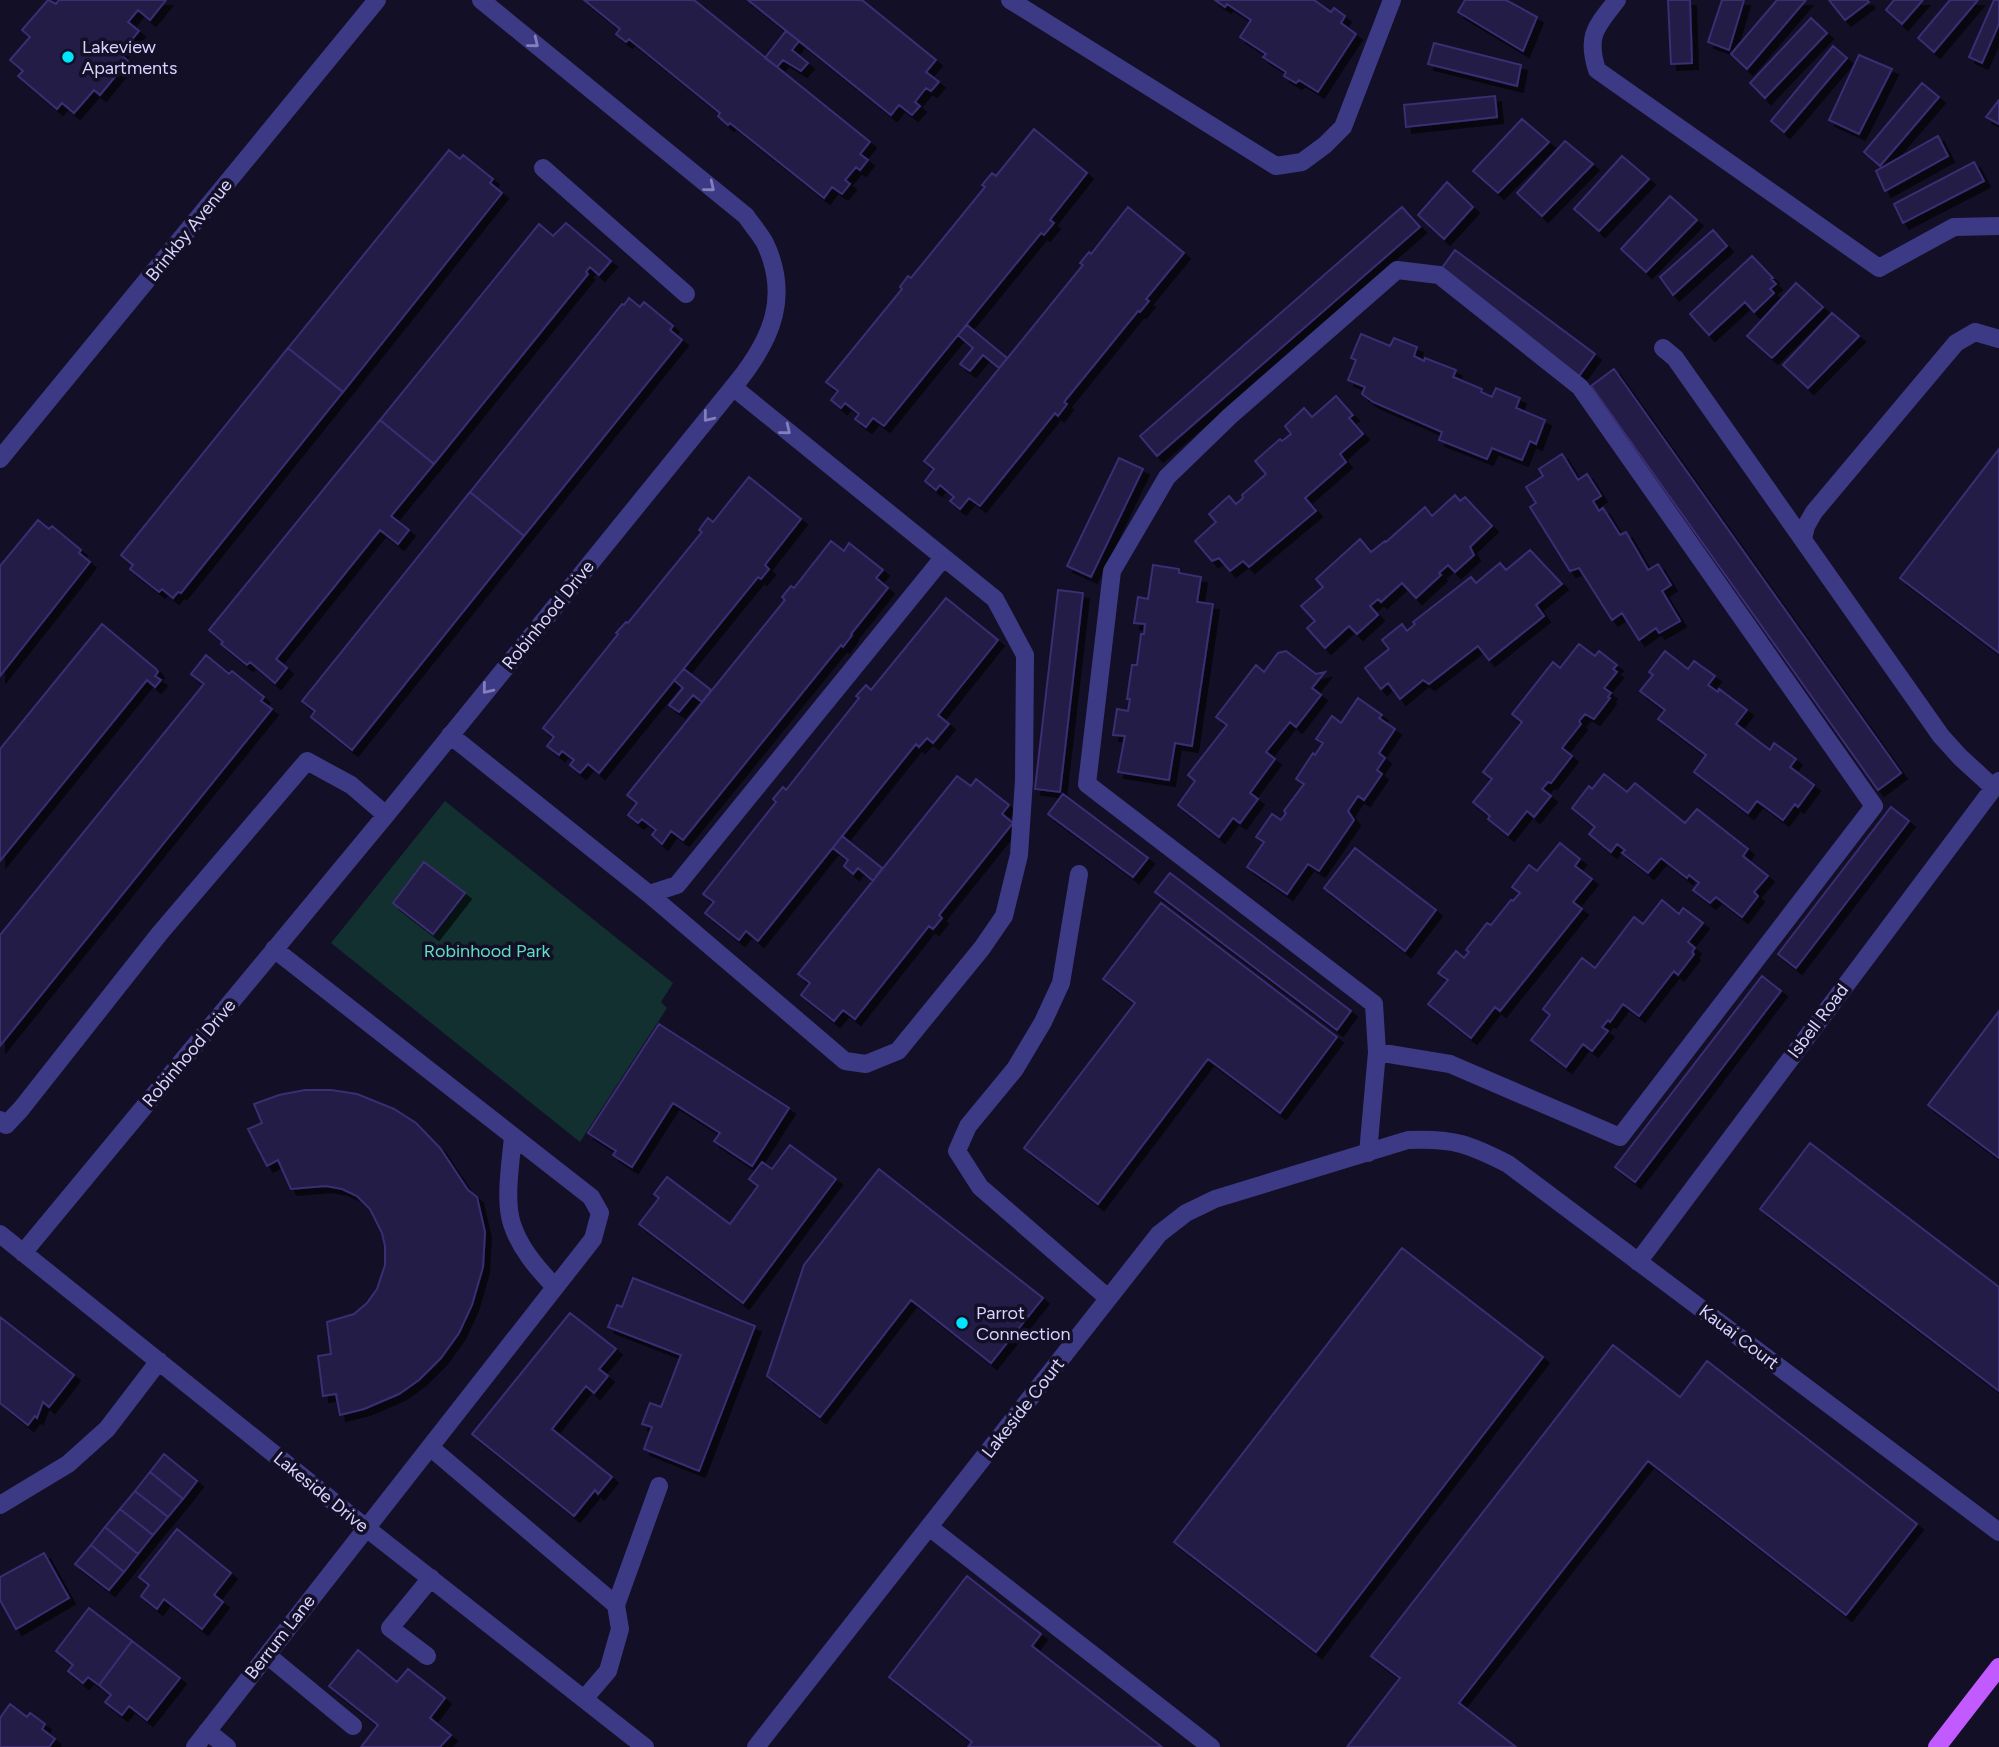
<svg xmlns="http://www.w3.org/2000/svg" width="1999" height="1747" viewBox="0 0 1999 1747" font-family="Figtree,sans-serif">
<defs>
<filter id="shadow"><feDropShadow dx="6" dy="6" stdDeviation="0" flood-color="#0009"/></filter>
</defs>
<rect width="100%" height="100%" fill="#130f26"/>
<path fill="#12302f" d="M445,801l228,182 -12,19 6,6 -87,134 -249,-199z"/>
<path fill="#241b47" stroke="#3b2d73" stroke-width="2" filter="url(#shadow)" d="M48,0l8,4 3,-4h107l-16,20 -12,-10 -10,12 11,9 -19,23 8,7 -28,34 -6,-5 -20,23 -12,-10 -5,6 -39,-33 5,-5 -13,-11 20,-23 -8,-7z
M584,0h110l176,142 -10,12 8,6 -8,10 -4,-3 -11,13 5,4 -8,10 -10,-7 -8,11 -94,-75 -2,2 -10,-9 2,-3 -91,-74 -3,3 -10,-8 4,-5z
M748,0h114l74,60 -10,12 13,10 -8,9 -5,-3 -11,14 5,4 -8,9 -13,-10 -8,10z
M1215,0h99l17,12 3,-4 11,8 -4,7 15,11 -38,58 -19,-12 -3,3 -12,-7 2,-4 -23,-15 3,-3 -26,-17 11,-17 -24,-16 -2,3z
M1465,0h41l31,17 -14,34 -65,-39z
M1668,0h22l2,63 -21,1z
M1722,0h22l-15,50 -21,-8z
M1777,0h29l-59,69 -16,-15z
M1829,0h38l2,2 -24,18z
M1894,0h29l-21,24 -16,-14z
M1950,0h28l-44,52 -16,-14z
M1994,0h5v24l-17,39 -13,-6z
M1811,18l16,15 -62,65 -15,-15z
M786,31l13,10 -7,9 16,13 -7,8 -18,-11 -6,7 -12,-9z
M1434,43l87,22 -4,21 -89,-22z
M1833,46l14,12 -63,74 -13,-11z
M1859,55l33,14 -33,65 -30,-14z
M1922,83l17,14 -59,69 -16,-14z
M1495,96l2,21 -91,10 -2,-22z
M1999,100v24l-13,-7z
M1522,119l27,23 -51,51 -25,-22z
M1034,129l53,44 -37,47 4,3 -10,12 -3,-2 -157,193 -11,-8 -7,9 -11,-8 4,-5 -14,-11 -4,5 -10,-8 7,-9 -12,-9 76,-93 -2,-2 8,-11 3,2 74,-91 -3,-2 10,-12 4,3z
M1938,136l10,20 -63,35 -9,-20z
M1565,141l28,23 -51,52 -25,-23z
M449,150l11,9 3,-4 30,24 -3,4 12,10 -159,199 -55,-44z
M1622,156l27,23 -50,52 -25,-22z
M1974,162l10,19 -81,42 -9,-19z
M1447,182l26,25 -29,32 -26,-24z
M1670,196l27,24 -51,52 -25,-23z
M1128,207l56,46 -38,46 3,2 -9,11 -2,-1 -74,91 3,2 -9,12 -3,-3 -75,93 -11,-8 -9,11 -10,-8 4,-4 -14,-12 -4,5 -11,-9 9,-12 -10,-8 159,-196 -3,-2 9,-11 2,2z
M1402,207l18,20 -263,229 -17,-20z
M566,223l45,38 -12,14 -9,-8 -4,5 2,2 -154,190 -54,-44 159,-196 14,12z
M1713,230l14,16 -54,49 -13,-18z
M1455,250l140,104 -16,22 -140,-104z
M1752,256l21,22 -2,1 5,5 -6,5 4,4 -20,19 -9,-10 -36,33 -19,-21z
M1796,283l27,24 -51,51 -25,-22z
M629,298l11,9 4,-5 29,24 -3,4 12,10 -158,196 -54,-44 152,-188 2,1z
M1832,313l27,23 -51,52 -25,-23z
M967,325l40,33 -8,10 -16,-13 -13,16 -10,-7 13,-16 -15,-13z
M1361,334l29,12 4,-8 23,9 -3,9 10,5 1,-3 31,12 -3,7 29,12 -1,3 11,5 4,-9 24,10 -4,10 29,12 -9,24 -6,-3 -8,19 -30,-12 -5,11 -48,-19 3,-8 -69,-30 -11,-8 3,-7 -17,-7 8,-20 -5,-2z
M288,348l55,44 -162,201 -3,-1 -5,6 -11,-9 -3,3 -29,-23 3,-4 -12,-10z
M1614,369l287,404 -23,17 -287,-404z
M1336,396l17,19 -4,3 14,16 -23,20 6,8 -41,36 11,13 -67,56 -6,-6 -13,10 -11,-13 -7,3 -17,-20 21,-19 -7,-8 20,-18 7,8 7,-6 -1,-3 24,-21 -11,-13 25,-22 2,2 9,-7 -6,-8 19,-18 8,9z
M380,420l54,44 -43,52 18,14 -11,14 -18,-14 -104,129 11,9 -12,15 -25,-21 -3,3 -26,-21 2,-2 -14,-12z
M1999,449v204l-99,-75z
M1562,454l16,26 9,-6 14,22 -8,5 6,10 4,-3 17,27 6,-3 22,38 10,-6 13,21 -9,6 18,30 -21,12 -3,-5 -17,12 -17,-27 -10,7 -33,-52 -9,3 -40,-64 6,-4 -10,-16 17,-11 -4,-7z
M1119,458l24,11 -52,108 -24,-11z
M749,477l52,42 -36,46 4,4 -8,10 -3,-2 -159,196 -11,-9 -8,9 -10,-8 4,-5 -12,-9 -3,4 -12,-9 7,-9 -11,-9 75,-94 -2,-1 10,-11 2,1 74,-91 -3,-2 9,-12 5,4z
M470,492l54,44 -172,214 -41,-33 4,-6 -13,-10z
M1455,495l5,6 5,-4 27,29 -22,21 4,8 -19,17 -7,-7 -9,8 2,2 -25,23 -14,-15 -21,19 -3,-3 -8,7 8,9 -21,19 -8,-8 -24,22 -18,-20 8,-7 -14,-15 22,-19 -7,-8 44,-40 11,13 14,-11 1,1 39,-35 7,9z
M38,520l11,9 3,-3 29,24 -2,3 11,9 -90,114v-110z
M831,541l13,10 5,-8 34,27 -7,8 12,10 -37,46 1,1 -9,12 -2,-2 -158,195 -12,-9 -9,13 -10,-9 4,-5 -14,-11 -4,4 -10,-8 9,-12 -10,-8 158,-195 -3,-3 9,-11 3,2z
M1530,550l32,34 -26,21 8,11 -55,44 -11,-14 -49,38 -6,-4 -23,19 -12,-16 -7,6 -16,-21 24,-19 -7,-9 20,-16 5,7 8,-7 -2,-2 58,-45 5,6 24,-20 6,7z
M1153,565l26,4v4l22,4 -4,25 16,2 -21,142 -17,-3 -6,37 -51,-8 7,-36 -12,-1 4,-26 11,2 2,-12h-3l5,-34h5l4,-31h3l1,-10 -11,-1 4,-26 10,2z
M1058,590l25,3 -23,199 -25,-3z
M946,598l52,42 -60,75 11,9 -16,19 -6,-5 -8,9 -3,-3 -158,197 -12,-10 -7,9 -34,-27 9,-11 -11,-8 73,-92 -3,-3 10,-12 3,3 73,-92 -3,-2 10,-11 5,5z
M102,624l54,45 2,3 -3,4 6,4 -6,7 -8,-7 -147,181v-112z
M1579,644l16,12 4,-5 18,14 -4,4 4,3 -13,16 7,5 -3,4 2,1 -16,21 -9,-5 -6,7 2,3 -19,24 10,8 -21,27 -3,-1 -6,7 9,7 -17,21 -7,-6 -19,24 -20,-16 2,-3 -17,-14 19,-23 -9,-7 39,-50 -10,-8 41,-52 7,6z
M1286,651l30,23 9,-2 -13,16 9,7 -25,32 -6,-5 -24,30 9,7 -25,34 8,6 -18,24 -7,-5 -14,19 -41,-32 17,-24 -7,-6 39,-50 -11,-8 40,-52 8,7 14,-19z
M1665,651l23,18 6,-8 21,15 -7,9 10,7 1,-3 28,21 -11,14 34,26 4,-7 22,16 -6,8 24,18 -16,22 -3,-3 -12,16 -26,-19 -9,12 -54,-41 12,-17 -48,-36 7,-9 -25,-19 13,-16 -4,-3z
M206,655l23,19 3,-3 32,26 -3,4 11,8 -272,337v-111l204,-251 -13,-10z
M684,669l27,21 -9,12 -9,-7 -14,17 -10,-7 14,-17 -9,-8z
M1358,698l24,17 -3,3 16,11 -16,24 6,5 -8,12 5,4 -18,26 -6,-4 -10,15 6,9 -35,51 -11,-7 -21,30 -40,-27 17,-25 -8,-5 16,-23 9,6 5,-7 -2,-2 20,-27 -8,-5 17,-26 2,2 8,-12 -7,-4 16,-23 9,7z
M1604,774l23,18 8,-9 50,40 12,-14 51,40 -5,7 25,20 -14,16 4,4 -16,21 -26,-20 -6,6 -17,-13 6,-7 -10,-8 -2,3 -26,-20 -13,15 -26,-20 3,-3 -8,-6 -6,8 -22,-18 6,-7 -23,-19 17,-22 3,3z
M957,776l14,10 5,-7 33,26 -7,9 11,9 -74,92 3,3 -9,11 -4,-3 -74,93 -12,-9 -9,11 -33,-26 9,-12 -12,-9z
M1063,794l85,64 -15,19 -85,-63z
M1891,807l18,14 -113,147 -18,-14z
M842,836l40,32 -9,13 -15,-13 -5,6 -9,-8 4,-6 -15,-12z
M1560,843l20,16 -5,7 17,13 -19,23 9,7 -82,102 -5,-4 -24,31 -43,-34 20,-24 -10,-7 18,-22 8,7 5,-6 -3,-2 21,-27 4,2 20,-25 2,1 7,-8 -8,-6 17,-22 8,6z
M1355,848l81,62 -31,41 -81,-63z
M424,862l41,31 -32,41 -40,-31z
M1170,873l181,138 -14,19 -182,-138z
M1662,900l17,14 4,-6 20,15 -15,19 7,6 -3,4 2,2 -16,21 -4,-4 -35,45 -16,-12 -13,18 -2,-2 -6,7 6,4 -16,20 -9,-7 -17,23 -35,-27 19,-25 -7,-6 39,-51 13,10 39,-51 9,7z
M1161,903l176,134 -57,76 -72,-54 -110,145 -74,-56 111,-145 -32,-24z
M1762,976l19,15 -146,191 -20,-15z
M1999,1011v147l-71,-53z
M659,1024l130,84 -37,58 -38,-25 6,-8 -47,-30 -41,64 -19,-12 3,-4 -28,-18z
M305,1090h26l26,4 37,15 22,14 24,25 28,42 9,7 8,35 -2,35 -11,38 -13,28 -18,25 -22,22 -20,14 -35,15 -24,6 -4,-21 -13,2 -5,-40 13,-2 -4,-32 27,-8 13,-11 10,-14 8,-24v-19l-3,-13 -12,-24 -13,-13 -15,-7 -16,-3 -35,3 -13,-29 -11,6 -19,-37 14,-6 -8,-19 25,-9z
M1810,1143l189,144v104l-239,-182z
M790,1145l46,34 -93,124 -104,-79 20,-26 -5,-4 13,-17 63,47 28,-38 -9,-7 13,-17 10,7z
M879,1169l164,129 -52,65 -80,-63 -91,117 -53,-41 37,-111z
M1402,1248l141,109 -227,295 -142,-110z
M633,1278l122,48 -56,145 -55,-22 8,-22 -10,-3 8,-21 11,4 20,-52 -73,-28 9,-22 5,2z
M570,1313l46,36 -17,20 9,7 -14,17 -8,-7 -34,43 60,48 -14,17 -3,-4 -21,26 -102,-82z
M0,1317l74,58 -25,32 -6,-5 -6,16 -2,-2 -7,9 -28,-22z
M1613,1345l67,52 27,-36 210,163 -71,91 -198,-154 -189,242 57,44h-169l53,-69 -29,-22z
M164,1454l33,27 -14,18 -33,-27z
M150,1472l33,27 -15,18 -33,-26z
M135,1491l33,26 -15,18 -33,-26z
M120,1509l33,26 -15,19 -33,-27z
M105,1527l33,27 -14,18 -33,-27z
M177,1529l54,44 -17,22 9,7 -21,27 -38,-30 -7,10 -16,-13 8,-11 -10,-8z
M91,1545l33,27 -15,18 -34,-26z
M44,1553l25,45 -53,31 -16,-29v-23z
M967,1576l74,58 -9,12 130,101h-194l4,-5 -83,-65z
M89,1608l43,33 -33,44 -11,-8 -5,6 -15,-12 5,-6 -17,-14z
M132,1641l48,37 -33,42 -18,-14 -7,9 -17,-13 6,-7 -12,-10z
M358,1650l39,32 11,-13 37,29 -15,20 21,17 -11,12h-79l17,-22 -49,-39z
M10,1704l17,13 3,-4 15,11 -3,5 13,10 -6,8h-49v-29z"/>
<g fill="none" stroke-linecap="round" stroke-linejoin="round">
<path stroke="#3d3a85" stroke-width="18" d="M1010,0l266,166 26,-4 23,-17 18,-18 49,-127
M1617,0c-21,27 -31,35 -20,70l282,198 75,-41 45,-1
M543,168l143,126
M1397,270l42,5 141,112 294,419 -254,331 -170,-73 -73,-12 -3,-48 -287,-220 25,-213 55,-94 63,-61z
M1663,348l12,10 266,378 19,21 34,31
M0,459l377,-459
M1803,539l3,-13 8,-14 142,-169 19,-11 24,7
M450,735l199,159 28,-9 266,-327
M1079,874l-18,109 -18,39 -28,47 -47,57 -11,25 23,36 128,111
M649,894l196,167 21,3 32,-13 84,-103 22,-32 15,-61 5,-75 1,-125 -30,-56 -262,-212
M274,949l317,248 9,16 -7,26 -163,208
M0,1120l6,5 15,-16 139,-176 147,-172 44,24 35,30
M513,1136c-2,25 -9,64 -1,88 8,25 26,45 43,63
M1368,1153l9,-101
M0,1234l365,293 280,220
M23,1253l363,-438 353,-435c33,-42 51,-84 26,-137 -5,-9 -13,-18 -19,-27l-265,-216
M1638,1262l361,-481
M0,1505l68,-41 39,-35 52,-68
M929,1527l282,220
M616,1605l43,-119
M267,1655l86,71
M427,1656l-37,-28 41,-50
M207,1731l20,16
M195,1747l235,-300 186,158 4,24 -12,42 -24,28
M756,1747l403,-513 27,-21 29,-14 193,-59c45,-2 61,4 100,24l491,368"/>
<path stroke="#c25bff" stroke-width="18" d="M1937,1747l62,-80"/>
</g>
<defs><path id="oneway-chevron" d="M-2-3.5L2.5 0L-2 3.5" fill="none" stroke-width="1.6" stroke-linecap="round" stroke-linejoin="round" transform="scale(1.75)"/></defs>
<g stroke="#837fbc">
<use href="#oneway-chevron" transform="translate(534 43) rotate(39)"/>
<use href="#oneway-chevron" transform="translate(710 187) rotate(39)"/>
<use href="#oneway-chevron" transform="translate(708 417) rotate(129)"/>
<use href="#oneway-chevron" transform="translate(786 430) rotate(39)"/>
<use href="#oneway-chevron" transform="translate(487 689) rotate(129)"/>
</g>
<g fill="#00e5ff" stroke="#130f26" stroke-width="2.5">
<circle cx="68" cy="57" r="7"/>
<circle cx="962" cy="1323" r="7"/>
</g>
<g text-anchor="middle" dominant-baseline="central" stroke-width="7" stroke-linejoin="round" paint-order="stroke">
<g font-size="18" fill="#d9d4ff" stroke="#130f26" text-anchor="start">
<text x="82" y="47">Lakeview<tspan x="82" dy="21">Apartments</tspan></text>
<text x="976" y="1313">Parrot<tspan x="976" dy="21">Connection</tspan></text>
</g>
<g font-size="18" fill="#d9d4ff" stroke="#130f26">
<text transform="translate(189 230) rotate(-51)">Brinkby Avenue</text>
<text transform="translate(548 615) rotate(-51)">Robinhood Drive</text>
<text transform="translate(1818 1021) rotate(-53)">Isbell Road</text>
<text transform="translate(189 1053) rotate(-50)">Robinhood Drive</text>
<text transform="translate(1739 1337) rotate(37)">Kauai Court</text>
<text transform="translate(1023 1408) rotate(-52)">Lakeside Court</text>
<text transform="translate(321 1492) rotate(39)">Lakeside Drive</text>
<text transform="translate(280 1637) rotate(-52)">Berrum Lane</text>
</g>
<g font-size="18" fill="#5fe0c0" stroke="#130f26">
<text x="487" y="951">Robinhood Park</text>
</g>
</g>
</svg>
